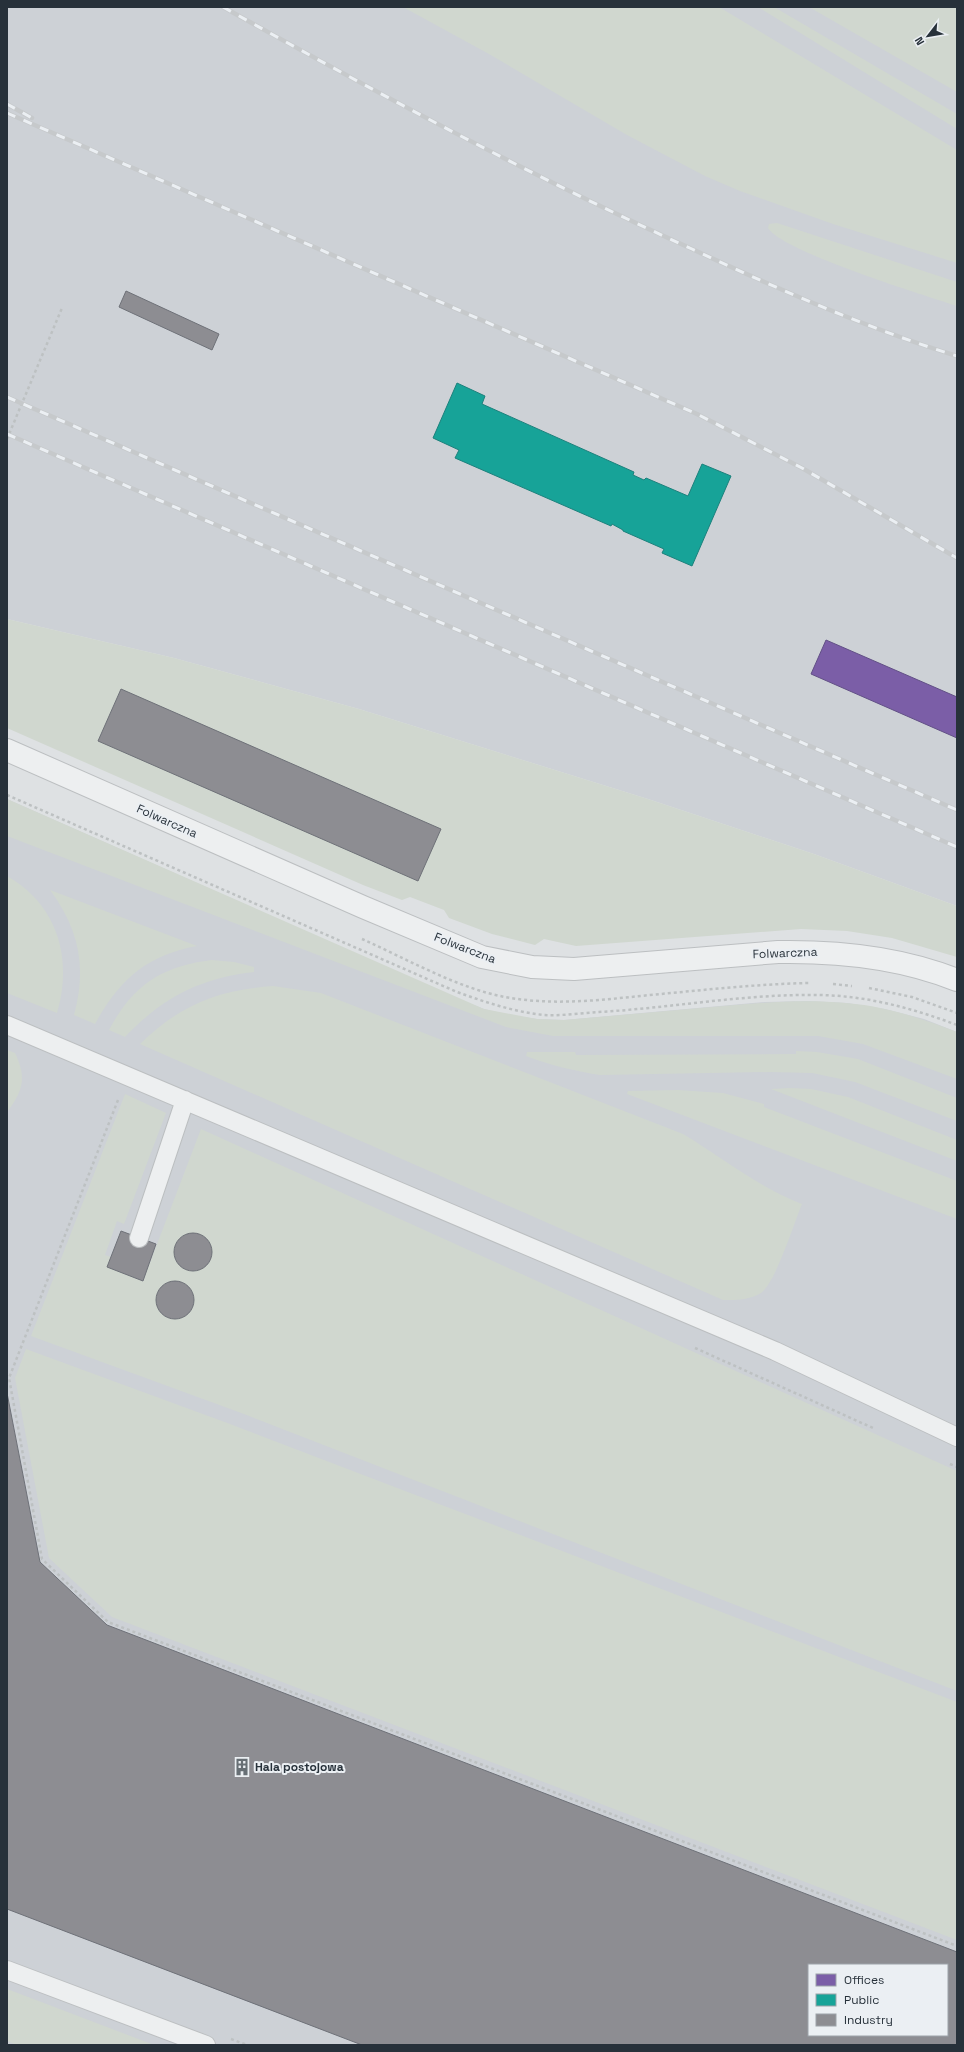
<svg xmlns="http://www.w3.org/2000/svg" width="964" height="2052" viewBox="0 0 964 2052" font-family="'Space Grotesk',sans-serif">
<rect width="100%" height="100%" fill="#dee1e3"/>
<path fill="#cdd1d6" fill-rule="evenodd" d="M7,7h950v899l-143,-52 -166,-55 -289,-90 -185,-51 -167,-39z
M7,799l449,199 28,11 26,6 27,4 27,1 201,-18 43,-1 39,2 38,6 39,10 33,13v1013h-950zM809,1965h138v70h-138z"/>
<path fill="#d0d7cf" d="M403,7h316l238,143v113l-124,-39 -93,-33 -35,-15 -78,-41 -138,-81z
M758,7h16l183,107v15z
M809,7h148v85z
M777,223l180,59v24c-33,-11 -174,-54 -189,-78l1,-4z
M7,619l167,39 185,51 289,90 166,55 143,52v51l-65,-19 -45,-7 -46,-2 -225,17 -32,-7 -9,6 -43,-11 -43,-16 -5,-8 -34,-13 -8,3 -39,-15 -356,-157z
M7,799l477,210 53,10 27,1c49,-4 99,-9 148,-13 45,-4 89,-8 134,-4 38,3 75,15 111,29v47l-94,-35 -45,-8h-265l-47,-9 -499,-191z
M7,876c51,29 66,83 50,137l-50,-20z
M50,890l147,56c-50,9 -78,34 -102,78l-21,-9c13,-48 5,-86 -24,-125z
M212,960l22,2 20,5v5c-54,6 -92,26 -129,65l-16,-7c24,-45 53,-64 103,-70z
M273,986l48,7 362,141c40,24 75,53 119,70 -8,19 -26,78 -41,89 -11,7 -25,7 -38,7l-583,-256c40,-39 77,-54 133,-58z
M7,1050l8,3c12,25 8,38 -8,59z
M796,1051l21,1 41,7 99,39v23l-102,-39 -43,-9 -42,-1 -170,3c-26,-4 -50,-10 -74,-19l1,-4h48l1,3 220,-1z
M790,1088l21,1 37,8 109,43v21l-186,-72z
M678,1090l45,3 41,11v3l193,74v38l-330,-125 1,-3z
M125,1094l41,19 -42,111 -7,-3 -12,34 6,2 -3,10 35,14 58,-152 756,342v220l-713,-277 -213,-78z
M26,1349l204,75 727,278v238l-845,-323 -63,-59 -34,-180z
M7,1989l147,56h-137l-10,-4z"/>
<path fill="#7b5ea7" stroke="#625086" d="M826,640l131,57v41l-146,-64z"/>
<path fill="#17a398" stroke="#1c817c" d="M457,383l28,13 -3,8 152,68 -1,3 11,5 2,-2 42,18 14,-32 29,12 -39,90 -30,-13 2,-4 -41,-18v-1l-11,-6 -1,2 -156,-68 4,-8 -26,-12z"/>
<path fill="#8d8d92" stroke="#6e7178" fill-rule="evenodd" d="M126,291l93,43 -7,16 -93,-43z
M121,689l320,140 -23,52 -320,-140z
M121,1231l35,13 -13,37 -36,-14z
M174 1252a19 19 0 1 1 38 0a19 19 0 1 1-38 0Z
M156 1300a19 19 0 1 1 38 0a19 19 0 1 1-38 0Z
M7,1393l33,169 67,63 850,327v93h-595l-355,-136zM809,1965h138v70h-138z"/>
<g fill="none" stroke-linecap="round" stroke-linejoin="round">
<g stroke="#bcbfc1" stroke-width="20">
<path id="service" d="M7,1025l768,326 182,86
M139,1238l46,-138
M7,1970l199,75"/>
</g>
<g stroke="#bcbfc1" stroke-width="24">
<path id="tertiary" d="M7,750l356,157 119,50 50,10 42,2 204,-17c61,-1 122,5 179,28"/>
</g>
<path stroke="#bdc1c2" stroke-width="2.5" stroke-dasharray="3 3" stroke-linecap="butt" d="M7,439l55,-131
M7,795l450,197c28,10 57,20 87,23 18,1 37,-2 55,-3 72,-4 144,-18 217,-17 48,0 96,13 141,30
M362,939c45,20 95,49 143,58 49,9 96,3 145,-2 54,-5 107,-11 160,-12
M833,984l19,2
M869,988l43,9 45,16
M118,1100l-109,278 33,181 66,63 849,324
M695,1348l178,80
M950,1464l7,3
M231,2039l16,6"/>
<use href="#service" stroke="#edeff0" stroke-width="18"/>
<use href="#tertiary" stroke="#edeff0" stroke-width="22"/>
<g stroke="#c6c9cb" stroke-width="4.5">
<path id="rail" d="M223,7c154,86 308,169 469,242 86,40 174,79 265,107
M7,104l25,14
M7,113l690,301 105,54 155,90
M7,397l950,413
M7,434l950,413"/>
</g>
<use href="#rail" stroke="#ebeff3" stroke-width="3" stroke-dasharray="9" stroke-linecap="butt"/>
</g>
<defs>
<g id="building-bare" transform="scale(1.38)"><path d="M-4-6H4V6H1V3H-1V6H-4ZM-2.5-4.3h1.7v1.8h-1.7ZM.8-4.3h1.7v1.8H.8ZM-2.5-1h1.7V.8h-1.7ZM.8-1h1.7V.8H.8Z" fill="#676f75" stroke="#ebeff3" stroke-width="2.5" paint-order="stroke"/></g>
</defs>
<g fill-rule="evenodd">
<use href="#building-bare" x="242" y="1767"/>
</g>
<g text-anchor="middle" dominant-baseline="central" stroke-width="4" stroke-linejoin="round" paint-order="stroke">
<g font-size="12" fill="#27313a" stroke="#ebeff3">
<text transform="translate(167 821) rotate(24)">Folwarczna</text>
<text transform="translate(465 948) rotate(21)">Folwarczna</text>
<text transform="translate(785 953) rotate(-2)">Folwarczna</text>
</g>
<g font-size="12" font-weight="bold" fill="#27313a" stroke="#ebeff3" text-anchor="start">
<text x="255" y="1767">Hala postojowa</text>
</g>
</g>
<rect width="964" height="2052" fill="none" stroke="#27313a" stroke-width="16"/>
<rect x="808" y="1964" width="140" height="72" fill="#ebeff3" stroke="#9da3a9"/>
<rect x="816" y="1974" width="20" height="12" fill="#7b5ea7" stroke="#9da3a9"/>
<text x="844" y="1984" font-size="12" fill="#27313a">Offices</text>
<rect x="816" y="1994" width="20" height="12" fill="#17a398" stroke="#9da3a9"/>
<text x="844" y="2004" font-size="12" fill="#27313a">Public</text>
<rect x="816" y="2014" width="20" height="12" fill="#8d8d92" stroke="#9da3a9"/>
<text x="844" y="2024" font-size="12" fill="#27313a">Industry</text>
<g transform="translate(928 36) rotate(239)" stroke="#ebeff3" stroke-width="3" paint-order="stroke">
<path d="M0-3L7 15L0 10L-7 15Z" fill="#27313a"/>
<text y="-6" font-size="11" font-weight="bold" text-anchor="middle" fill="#27313a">N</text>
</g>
</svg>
